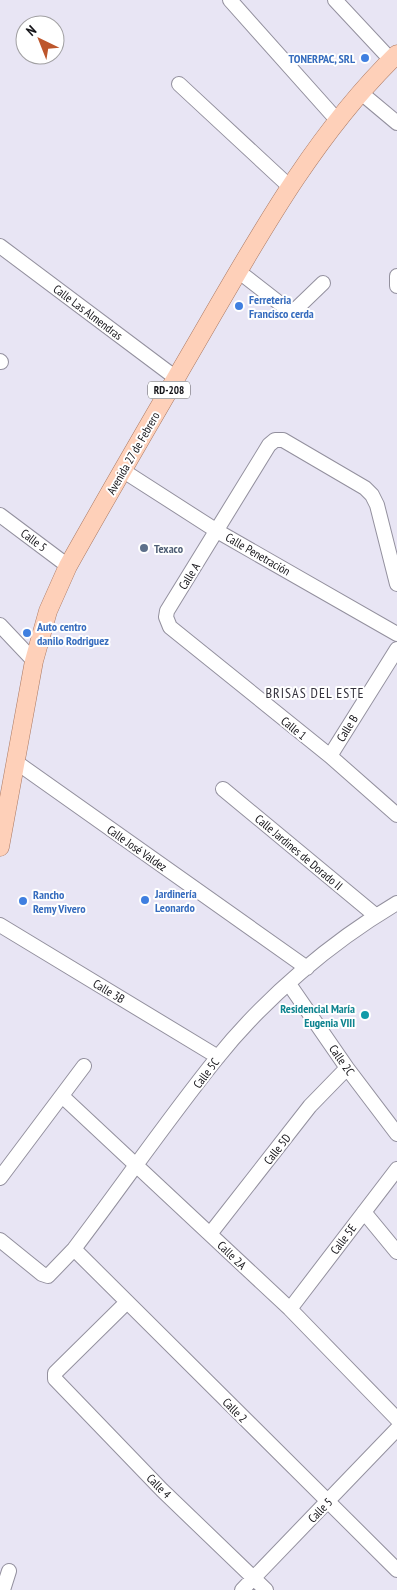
<svg xmlns="http://www.w3.org/2000/svg" width="397" height="1590" viewBox="0 0 397 1590" font-family="'PT Sans Narrow',sans-serif">
<rect width="100%" height="100%" fill="#e8e5f4"/>
<g fill="none" stroke-linecap="round" stroke-linejoin="round">
<g stroke="#93909e" stroke-width="16">
<path id="minor" d="M230,0l107,120
M335,0l56,60
M179,84l111,103
M360,92l37,31
M0,246l176,132
M238,271l49,38 8,1 28,-27
M397,276v10
M0,361l1,1
M122,470l95,61 180,103
M0,515l68,51
M397,584l-20,-79 -5,-10 -7,-7 -82,-48h-8l-6,5 -102,166 -1,6 4,10 160,129 67,59
M0,625l34,36
M330,756l67,-107
M16,762l291,206
M223,789l152,126
M0,925l218,132
M289,984l58,84 50,66
M62,1096l228,213 107,110
M0,1178l84,-112
M364,1212l33,40
M210,1234l100,-128 37,-38
M0,1240l42,34 6,2 26,-27c48,-63 93,-129 143,-191 48,-60 114,-116 180,-155
M74,1249l323,321
M127,1302l-72,71v6l107,111 104,100
M290,1309l107,-140
M3,1590l6,-19
M242,1590l155,-161"/>
</g>
<g stroke="#ab7962" stroke-width="19">
<path id="major" d="M0,847l34,-186 14,-50 20,-45c46,-82 93,-162 140,-243 55,-95 110,-192 189,-269"/>
</g>
<use href="#minor" stroke="#fff" stroke-width="14"/>
<use href="#major" stroke="#fed0b9" stroke-width="18"/>
</g>
<g fill="#3f7fe0" stroke="#fff" stroke-width="2">
<circle cx="365" cy="58" r="5"/>
<circle cx="239" cy="306" r="5"/>
<circle cx="27" cy="633" r="5"/>
<circle cx="145" cy="900" r="5"/>
<circle cx="23" cy="901" r="5"/>
</g>
<circle fill="#5c6f8a" stroke="#fff" stroke-width="2" cx="144" cy="548" r="5"/>
<circle fill="#0f9aa8" stroke="#fff" stroke-width="2" cx="365" cy="1015" r="5"/>
<g text-anchor="middle" dominant-baseline="central" stroke-width="4" stroke-linejoin="round" paint-order="stroke">
<rect fill="#fff" stroke="#5a595d" stroke-width="1" x="148" y="381.5" width="42" height="17" rx="4"/>
<g font-size="11" font-weight="bold" fill="#131217">
<text x="169" y="390">RD-208</text>
</g>
<g font-size="12" font-weight="bold" fill="#366cbe" stroke="#fff" text-anchor="start">
<text x="355" y="58" text-anchor="end">TONERPAC, SRL</text>
<text x="249" y="299">Ferreteria<tspan x="249" dy="14">Francisco cerda</tspan></text>
<text x="37" y="626">Auto centro<tspan x="37" dy="14">danilo Rodriguez</tspan></text>
<text x="155" y="893">Jardinería<tspan x="155" dy="14">Leonardo</tspan></text>
<text x="33" y="894">Rancho<tspan x="33" dy="14">Remy Vivero</tspan></text>
</g>
<g font-size="12" fill="#131217" stroke="#fff">
<text transform="translate(88 312) rotate(37)">Calle Las Almendras</text>
<text transform="translate(133 453) rotate(-60)">Avenida 27 de Febrero</text>
<text transform="translate(34 540) rotate(37)">Calle 5</text>
<text transform="translate(258 554) rotate(30)">Calle Penetración</text>
<text transform="translate(189 576) rotate(-58)">Calle A</text>
<text transform="translate(294 728) rotate(39)">Calle 1</text>
<text transform="translate(347 728) rotate(-58)">Calle B</text>
<text transform="translate(137 848) rotate(35)">Calle José Valdez</text>
<text transform="translate(299 852) rotate(40)">Calle Jardines de Dorado II</text>
<text transform="translate(109 991) rotate(31)">Calle 3B</text>
<text transform="translate(342 1060) rotate(55)">Calle 2C</text>
<text transform="translate(206 1073) rotate(-53)">Calle 5C</text>
<text transform="translate(277 1149) rotate(-52)">Calle 5D</text>
<text transform="translate(343 1239) rotate(-53)">Calle 5E</text>
<text transform="translate(232 1255) rotate(44)">Calle 2A</text>
<text transform="translate(235 1410) rotate(45)">Calle 2</text>
<text transform="translate(159 1486) rotate(45)">Calle 4</text>
<text transform="translate(320 1510) rotate(-46)">Calle 5</text>
</g>
<g font-size="12" font-weight="bold" fill="#4e5e75" stroke="#fff" text-anchor="start">
<text x="154" y="548">Texaco</text>
</g>
<g font-size="12" font-weight="bold" fill="#0d838f" stroke="#fff" text-anchor="end">
<text x="355" y="1008">Residencial María<tspan x="355" dy="14">Eugenia VIII</tspan></text>
</g>
<g font-size="14" letter-spacing="1" fill="#33313c" stroke="#fff">
<text x="315" y="693">BRISAS DEL ESTE</text>
</g>
</g>
<g transform="translate(40 40) rotate(317)"><circle r="24" fill="#ffffff" stroke="#a1a0a2"/>
<path d="M0-4L9 19L0 12L-9 19Z" fill="#bd562c"/>
<text y="-8" font-size="14" font-weight="bold" text-anchor="middle" fill="#131217">N</text>
</g>
</svg>
